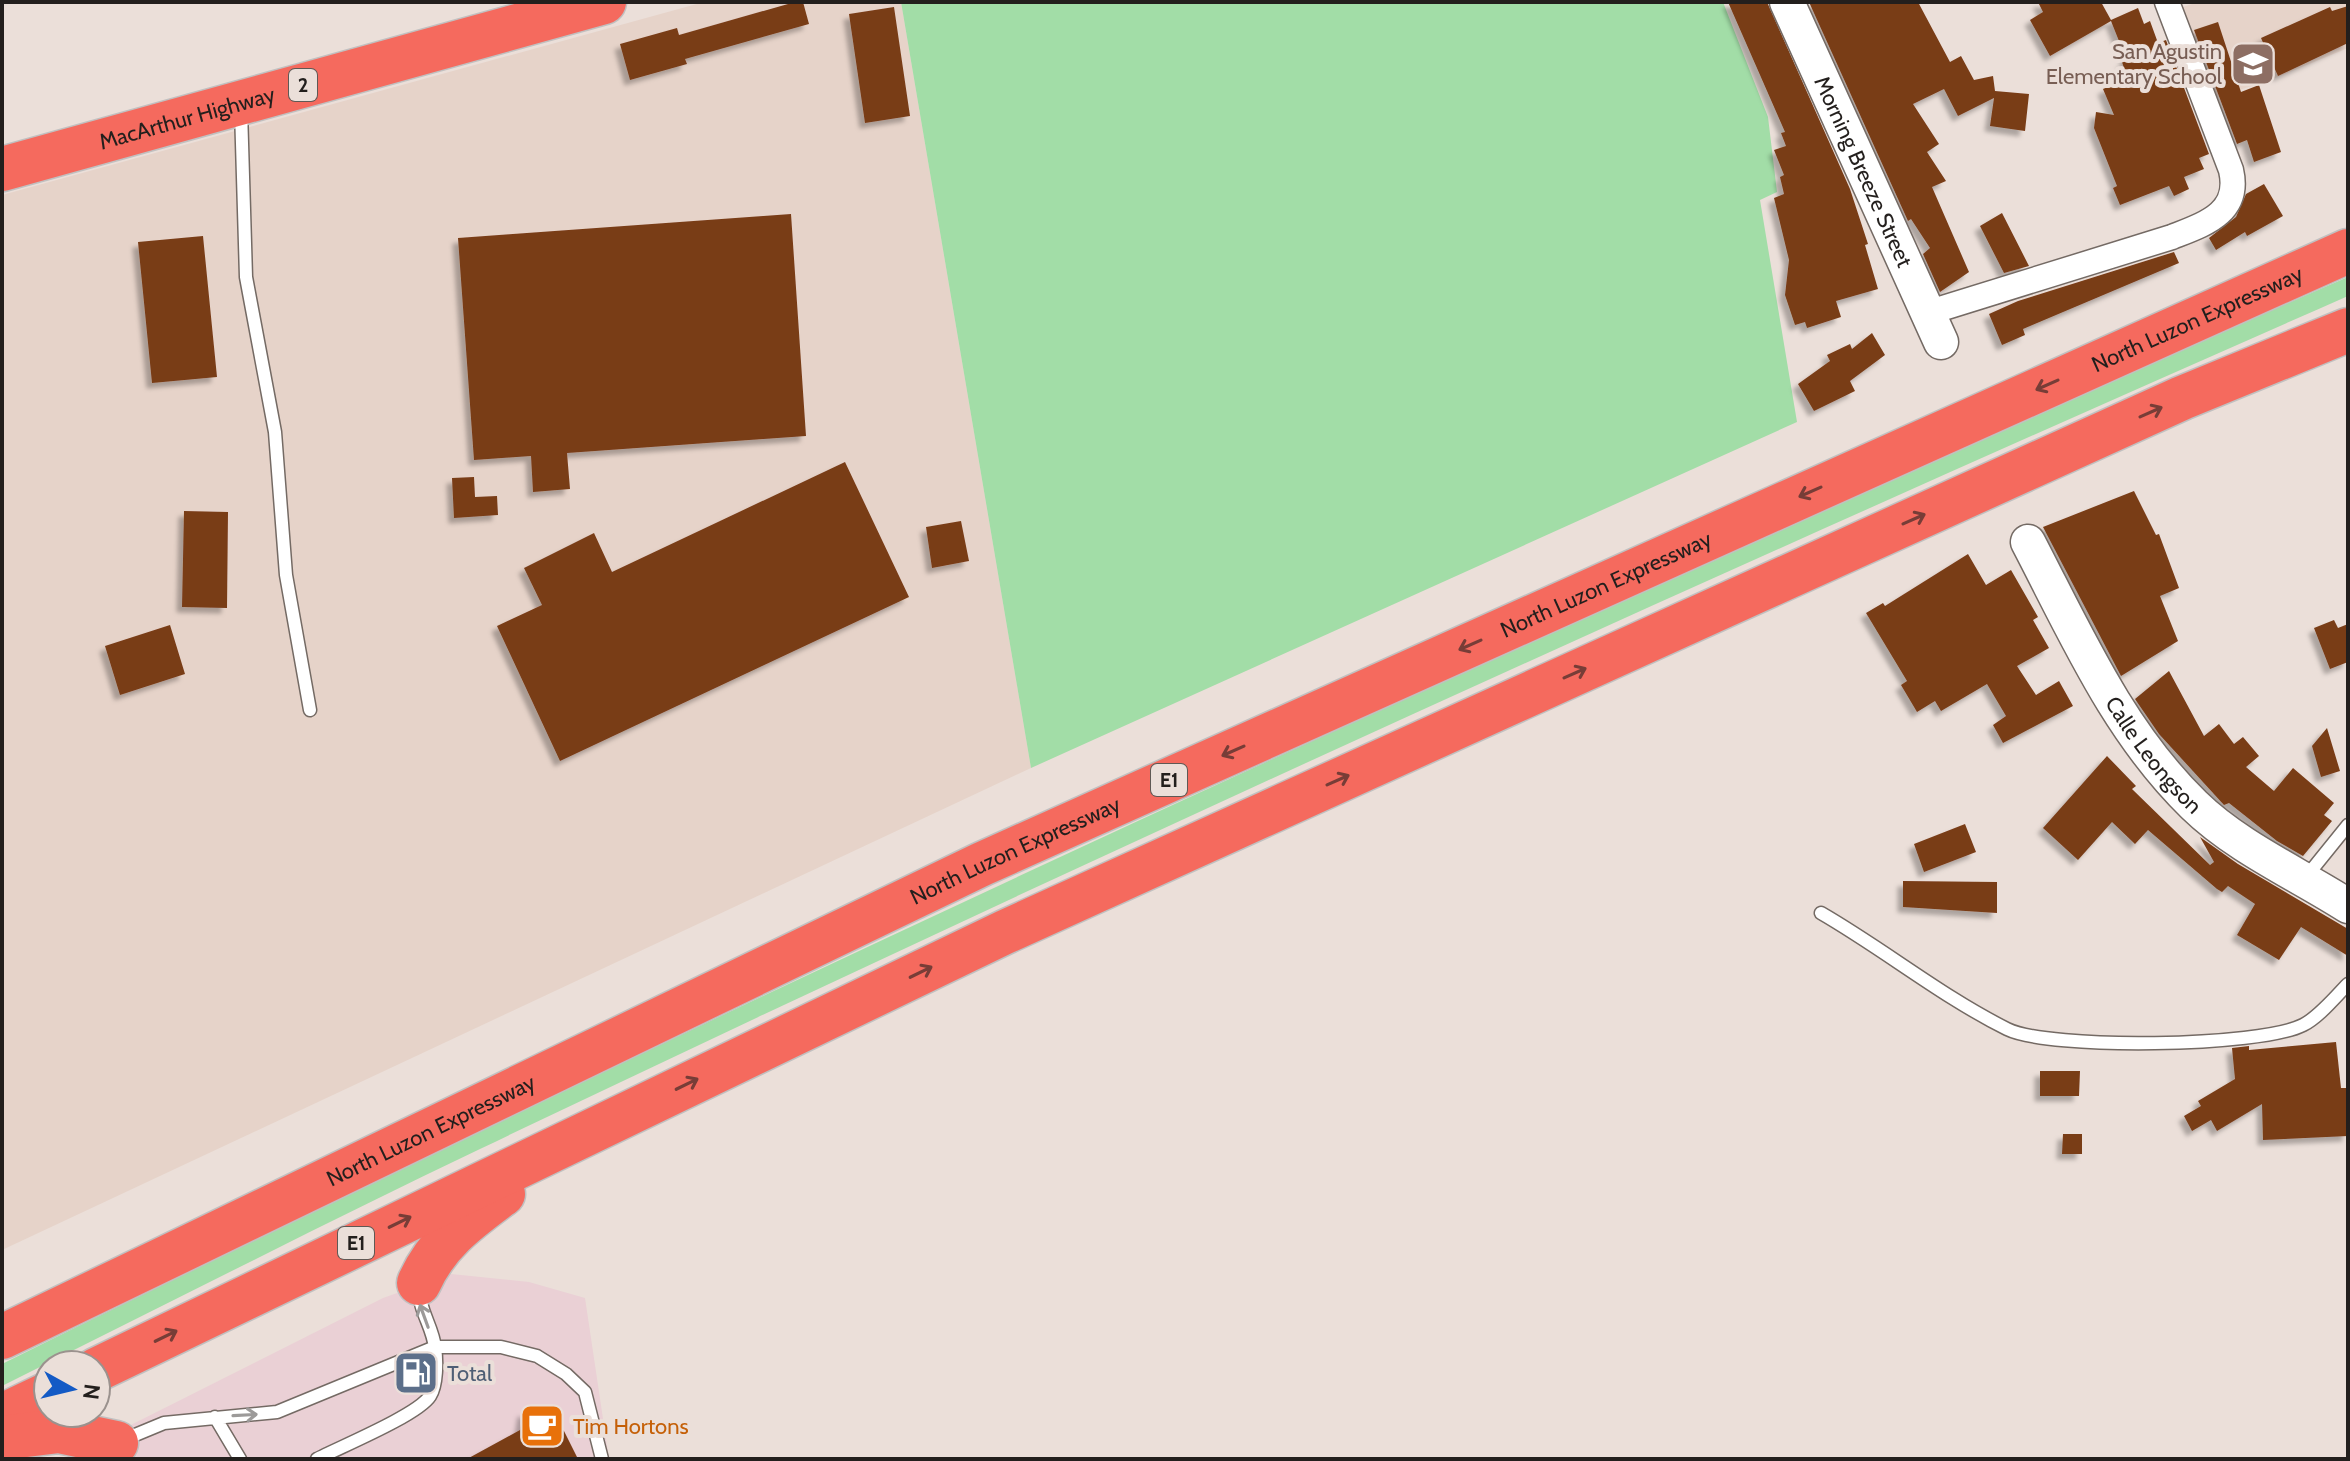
<svg xmlns="http://www.w3.org/2000/svg" width="2350" height="1461" viewBox="0 0 2350 1461" font-family="Cabin,sans-serif">
<defs>
<filter id="shadow"><feDropShadow dx="-5.5" dy="5.5" stdDeviation="2" flood-color="#0004"/></filter>
</defs>
<rect width="100%" height="100%" fill="#ebdfd9"/>
<path fill="#ead0d5" d="M451,1274l78,8 56,16 24,161h-521l-1,-12 296,-149z"/>
<path fill="#e6d3c9" d="M704,2h197l130,766 -1029,482v-1055z
M2198,2h150v46l-80,33 -57,18 -34,-90z"/>
<path fill="#a2dda7" d="M901,2h822l45,115 9,75 -17,8 37,222 -766,346z
M2348,277v19c-627,276 -1251,558 -1868,853 -161,77 -319,158 -478,237v-22c520,-258 1045,-504 1574,-743 257,-116 513,-232 772,-344z"/>
<path fill="#793c19" filter="url(#shadow)" d="M795,2h8l6,22 -124,35 2,5 -57,16 -10,-36 57,-16 2,7z
M1728,2h39l83,187 18,55 -3,1 13,44 -42,12 5,16 -34,11 -2,-6 -10,3 -10,-30 4,-35 -15,-62 10,-4 -4,-17 4,-2 -10,-25 12,-4 -5,-13 4,-1z
M1809,2h109l32,60 11,-6 13,24 19,-4 2,15 34,3 -4,37 -35,-5 4,-28 -36,18 -14,-27 -31,15 26,40 -12,8 19,29 -14,6 37,85 -29,20 -17,-38 7,-6 -19,-29 -3,2z
M2038,2h63l10,18 27,-12 6,16 6,-3 8,22 8,-3 43,114 -10,4 5,11 -20,8 5,12 -15,7 -5,-10 -49,19 -7,-17 4,-2 -23,-58 2,-16 18,3 -11,-26 10,-4 -4,-11 15,-6 -2,-6 5,-1 -16,-40 -61,35 -20,-36 13,-8z
M2348,6v37l-70,33 -17,-38 69,-31 2,4z
M894,7l16,109 -45,7 -16,-109z
M2218,22l23,70 18,-7 22,67 -27,10 -7,-22 -10,4 -43,-114z
M2264,184l19,32 -36,20 -2,-4 -29,18 -7,-12 27,-21 10,-23z
M2002,213l27,53 -25,7 -24,-47z
M791,214l15,222 -239,17 3,36 -37,3 -2,-36 -57,4 -16,-222z
M203,236l14,141 -65,6 -14,-141z
M2174,252l5,11 -156,66 2,6 -23,10 -13,-31 29,-13z
M1872,333l13,22 -35,26 5,10 -41,20 -16,-27 32,-23 -3,-6 23,-11 2,5z
M845,462l64,135 -349,164 -63,-135 45,-21 -18,-37 70,-35 18,39z
M474,477l1,20 22,-1 1,19 -44,3 -2,-40z
M2134,491l22,44 3,-1 20,54 -19,8 18,45 -57,35 -78,-149z
M184,511l44,1 -1,96 -45,-1z
M961,521l8,40 -37,7 -6,-41z
M1968,554l18,31 25,-15 27,47 -5,3 16,28 -32,18 19,29 23,-14 14,25 -70,37 -10,-18 13,-9 -19,-32 -46,27 -6,-10 -18,11 -16,-27 6,-4 -41,-68 17,-10 2,3z
M2334,620l4,8 10,-4v38l-18,7 -16,-41z
M170,625l15,49 -65,21 -15,-49z
M2169,671l35,65 15,-12 15,20 9,-7 16,19 -13,11 28,24 19,-23 41,35 -10,12 8,6 -29,35 -26,-15 -48,-38 -5,2 -65,-71 -24,-35z
M2327,728l13,43 -19,6 -9,-31z
M2107,756l29,30 -4,3 78,76 4,-3 -14,-25 38,27 110,65v27l-47,-29 -22,33 -42,-25 18,-31 -27,-18 -6,6 -5,-3 -69,-59 -13,14 -23,-22 -34,38 -35,-32z
M1965,824l11,28 -52,20 -10,-28z
M1903,881l94,1v31l-94,-6z
M2336,1042l5,46h7v48l-85,4 -1,-36 -45,27 -6,-11 -19,11 -8,-15 17,-10 -3,-5 37,-22 -3,-31 17,-2v4z
M2040,1071h40l-1,25h-39z
M2063,1134h19v20h-20z
M523,1411l28,8 13,12 14,28h-111l53,-29z"/>
<g fill="none" stroke-linecap="round" stroke-linejoin="round">
<g stroke="#746a64" stroke-width="15">
<path id="lane" d="M241,110l5,167 29,155 11,143 24,135
M2306,877l42,-52
M1821,913c64,37 120,83 186,116 42,21 253,18 296,-4 16,-8 32,-28 45,-41
M215,1417l25,42
M123,1440l41,-17 113,-11 158,-65h66l36,9 29,18 19,18 17,67
M317,1459c23,-12 101,-44 113,-63 7,-11 7,-35 5,-48 -2,-21 -16,-37 -16,-59"/>
</g>
<g stroke="#746a64" stroke-width="27">
<path id="street" d="M1927,313l245,-76c33,-13 69,-24 59,-67l-64,-168"/>
</g>
<g stroke="#746a64" stroke-width="37">
<g id="secondary">
<path id="s1" d="M1787,2l154,340"/>
<path id="s2" d="M2028,542c48,92 90,189 166,263 43,42 104,69 154,101"/>
</g>
</g>
<g stroke="#c1c0c0" stroke-width="47">
<g id="highway">
<path id="s3" d="M2,169l602,-167"/>
<path d="M419,1283c18,-41 49,-63 84,-89"/>
<path id="s4" d="M2,1337l980,-473 1366,-613"/>
<path d="M96,1370l909,-438 1177,-534 166,-68"/>
<path d="M2,1416l46,-22"/>
<path d="M2,1438l57,-7 57,12"/>
</g>
</g>
<use href="#lane" stroke="#fff" stroke-width="12"/>
<use href="#street" stroke="#fff" stroke-width="24"/>
<use href="#secondary" stroke="#fff" stroke-width="34"/>
<use href="#highway" stroke="#f56a5e" stroke-width="44"/>
</g>
<defs><path id="oneway-shaft" d="M-6 0H5M1.5-3L5.5 0L1.5 3" fill="none" stroke-width="1.6" stroke-linecap="round" stroke-linejoin="round" transform="scale(2)"/></defs>
<g stroke="#773d37">
<use href="#oneway-shaft" transform="translate(2047 385) rotate(156)"/>
<use href="#oneway-shaft" transform="translate(2151 412) rotate(-24)"/>
<use href="#oneway-shaft" transform="translate(1810 492) rotate(156)"/>
<use href="#oneway-shaft" transform="translate(1914 519) rotate(-24)"/>
<use href="#oneway-shaft" transform="translate(1470 645) rotate(156)"/>
<use href="#oneway-shaft" transform="translate(1575 673) rotate(-24)"/>
<use href="#oneway-shaft" transform="translate(1233 751) rotate(156)"/>
<use href="#oneway-shaft" transform="translate(1338 780) rotate(-24)"/>
<use href="#oneway-shaft" transform="translate(921 972) rotate(-26)"/>
<use href="#oneway-shaft" transform="translate(687 1084) rotate(-26)"/>
<use href="#oneway-shaft" transform="translate(400 1222) rotate(-26)"/>
<use href="#oneway-shaft" transform="translate(166 1336) rotate(-26)"/>
</g>
<g stroke="#9c9a99">
<use href="#oneway-shaft" transform="translate(424 1316) rotate(-110)"/>
<use href="#oneway-shaft" transform="translate(245 1415) rotate(-3)"/>
</g>
<defs>
<g id="school-square" transform="scale(2.3)"><rect x="-9" y="-9" width="18" height="18" rx="4" fill="#8d6e63" stroke="#ebdfd9"/><path d="M0-5L7-2L0 1L-7-2ZM-4 1L0 2.5L4 1V4Q0 6-4 4Z" fill="#fff"/></g>
<g id="fuel-square" transform="scale(2.3)"><rect x="-9" y="-9" width="18" height="18" rx="4" fill="#5c6f8a" stroke="#ebdfd9"/><path d="M-5.5-6h7V0h2V4h1.3V-2.5L3-4.5l.8-.8L6-3V5H2.5V1h-1V6h-7ZM-4.2-4.7v3.2H.2V-4.7Z" fill="#fff"/></g>
<g id="cafe-square" transform="scale(2.3)"><rect x="-9" y="-9" width="18" height="18" rx="4" fill="#e8710a" stroke="#ebdfd9"/><path d="M-5.5-4.5H6V0H3Q3 3.5 0 3.5H-2.5Q-5.5 3.5-5.5 0ZM3-3.2v2h1.7v-2ZM-6 4.5H4V6H-6Z" fill="#fff"/></g>
</defs>
<g fill-rule="evenodd">
<use href="#school-square" x="2253" y="64"/>
<use href="#fuel-square" x="416" y="1373"/>
<use href="#cafe-square" x="542" y="1426"/>
</g>
<g text-anchor="middle" dominant-baseline="central" stroke-width="8" stroke-linejoin="round" paint-order="stroke">
<g fill="#ebdfd9" stroke="#5f5955" stroke-width="2">
<rect x="289" y="69" width="28" height="32" rx="6"/>
<rect x="1151" y="764" width="36" height="32" rx="6"/>
<rect x="338" y="1227" width="36" height="32" rx="6"/>
</g>
<g font-size="20" font-weight="bold" fill="#231f1d">
<text x="303" y="85">2</text>
<text x="1169" y="780">E1</text>
<text x="356" y="1243">E1</text>
</g>
<g font-size="22" fill="#785e54" stroke="#ebdfd9" text-anchor="end">
<text x="2222" y="51">San Agustin<tspan x="2222" dy="25">Elementary School</tspan></text>
</g>
<g font-size="22" fill="#231f1d" stroke="#ebdfd9">
<text stroke="none"><textPath href="#s3" startOffset="192">MacArthur Highway</textPath></text>
<text stroke="none"><textPath href="#s1" startOffset="186">Morning Breeze Street</textPath></text>
<text stroke="none"><textPath href="#s4" startOffset="2420">North Luzon Expressway</textPath></text>
<text stroke="none"><textPath href="#s4" startOffset="1772">North Luzon Expressway</textPath></text>
<text stroke="none"><textPath href="#s2" startOffset="248">Calle Leongson</textPath></text>
<text stroke="none"><textPath href="#s4" startOffset="1124">North Luzon Expressway</textPath></text>
<text stroke="none"><textPath href="#s4" startOffset="476">North Luzon Expressway</textPath></text>
</g>
<g font-size="22" fill="#4e5e75" stroke="#ebdfd9" text-anchor="start">
<text x="447" y="1373">Total</text>
</g>
<g font-size="22" fill="#c56008" stroke="#ebdfd9" text-anchor="start">
<text x="573" y="1426">Tim Hortons</text>
</g>
</g>
<rect width="2350" height="1461" fill="none" stroke="#231f1d" stroke-width="8"/>
<g transform="translate(72 1389) rotate(98)"><circle r="38" fill="#ebdfd9" stroke="#9b928e" stroke-width="2"/>
<path d="M0-6L14 30L0 20L-14 30Z" fill="#135ac5"/>
<text y="-12" font-size="22" font-weight="bold" text-anchor="middle" fill="#231f1d">N</text>
</g>
</svg>
